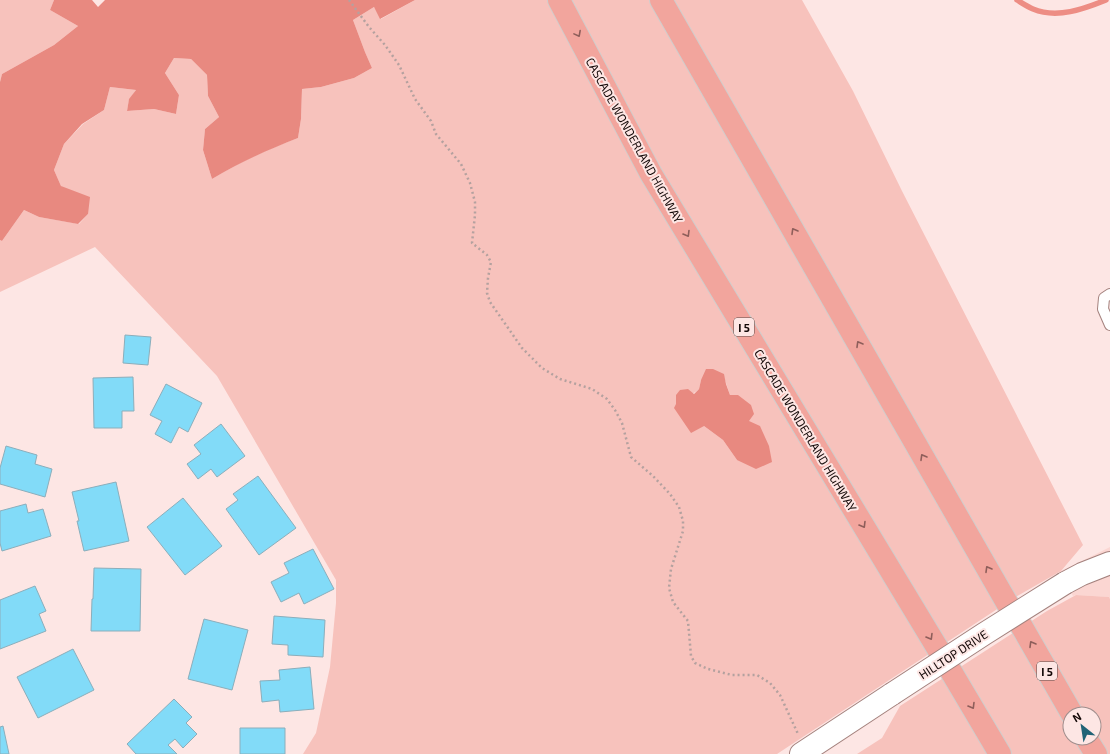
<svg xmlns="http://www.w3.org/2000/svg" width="1110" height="754" viewBox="0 0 1110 754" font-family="'Exo 2',sans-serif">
<rect width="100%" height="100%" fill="#fde6e4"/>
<path fill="#fbd6d2" d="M1110,547v52l-1,-2 -33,-2 -3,1 -14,-24 31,-15z"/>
<path fill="#f7c2bc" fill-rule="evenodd" d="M0,0h54l-4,10 28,16 -24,19 -52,29 -2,8z
M415,0h387l51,91 49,100 181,354 -22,26 -47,27 -237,156h-474l13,-21 14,-66 6,-64v-23l-119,-204 -122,-129 -95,45v-52l2,1 22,-31 15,7 40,7 9,-10 -27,-28 -7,-16 10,-26 19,-20 21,-14 6,-23 26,3 -7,10 -2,11 27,-2 22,5 3,-19 -14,-22 9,-15 17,1 16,16 1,21 11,21 -14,12 -2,21 9,29c28,-17 55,-30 86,-41l3,-19 1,-30 19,-2 33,-9 18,-10 -7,-16 -12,-32 21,-13 7,12zM723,374l7,21 19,26 -12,39 -14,-20 -19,-14 -29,-18c3,-7 18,-13 24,-19l2,-9z
M1076,595l33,2 1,2v155h-253l25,-16 18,-32 147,-95zM1070,714h24v24h-24z"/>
<path fill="#e88980" d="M54,0h38l6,7 7,-7h310l-35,19 -6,-12 -21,13 12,32 7,16 -18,10 -33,9 -19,2 -1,30 -3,19c-31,12 -57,24 -86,41l-9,-29 2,-21 14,-12 -11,-21 -1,-21 -16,-16 -17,-1 -9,15 14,22 -3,19 -22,-5 -27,2 2,-12 7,-9 -26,-3 -6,23 -22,14 -18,20 -10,26 7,16 29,11 -2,17 -10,10 -39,-7 -15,-7 -22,31 -2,-1v-158l2,-8 52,-29 24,-19 -28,-16z
M706,369h7l11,5 2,10 4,11h8l13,10 3,9 -5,7 11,5 9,20 3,16 -16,7 -19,-9 -14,-20 -19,-14 -13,7 -17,-25 2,-4v-9l4,-5 8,-1 6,5 5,-5 2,-9z"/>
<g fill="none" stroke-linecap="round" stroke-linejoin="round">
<path stroke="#ed8d84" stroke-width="5.5" d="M1017,0c5,3 11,7 16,9 24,10 51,0 73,-9"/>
</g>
<path fill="#82dbf8" stroke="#8baebb" d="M125,335l26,2 -3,28 -25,-2z
M133,377l1,34h-12v17h-28l-1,-50z
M166,384l36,19 -14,29 -9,-5 -8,16 -16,-9 7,-13 -12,-6z
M221,424l24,32 -28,21 -6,-8 -13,10 -11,-15 14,-10 -7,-9z
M6,446l31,9 -2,9 17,5 -7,28 -45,-13v-16z
M258,476l38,52 -37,27 -33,-46 12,-9 -5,-6z
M116,482l13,59 -45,10 -7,-30h2l-7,-29z
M183,498l39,48 -37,29 -38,-48z
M26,504l2,9 15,-4 8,27 -49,15 -2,-8v-32z
M313,549l21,40 -30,15 -5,-11 -18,9 -10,-20 18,-9 -5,-10z
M94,568l47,1 -1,62h-49l1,-32h1z
M35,586l11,25 -7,3 7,17 -46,18v-49z
M274,616l51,4 -2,37 -35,-2v-10l-16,-1z
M204,619l44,11 -16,60 -44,-11z
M73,649l21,41 -56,28 -21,-41z
M310,667l4,42 -34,3 -1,-12 -17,2 -2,-21 20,-1 -1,-10z
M174,699l18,18 -6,6 11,11 -14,14 -8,-9 -7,6 9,9h-41l-9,-10z
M3,726l6,28h-9v-27z
M240,728h45v26h-45z"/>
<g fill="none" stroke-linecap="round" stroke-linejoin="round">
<g stroke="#a4827e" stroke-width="12">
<path id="service" d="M1110,294l-6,4 -1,11 7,16"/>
</g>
<g stroke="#a4827e" stroke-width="24">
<path id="secondary" d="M1065,583l17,-9 28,-11
M801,754l91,-60"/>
</g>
<g stroke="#d0cecd" stroke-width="24">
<path id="motorway" d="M559,0l92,174 287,475
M661,0l346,603
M1022,627l50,87
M952,673l48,81
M1086,738l10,16"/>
</g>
<path stroke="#b4a19f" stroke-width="2.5" stroke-dasharray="2 3" stroke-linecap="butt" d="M349,0l20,27 16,18 14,20 16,34 16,22 5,13 25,30 9,19 5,19v13l-3,28 15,12 4,7 -3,16 -1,15 3,9 32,46 20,20 18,11 32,10 15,10 8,11 7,13 9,34 22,19 17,18 9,13 4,14v10l-12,38 -2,19 4,14 15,19 3,35 4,7 13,6 24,6h25l13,8 10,12 18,39"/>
<use href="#service" stroke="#fff" stroke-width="10"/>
<use href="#secondary" stroke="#fff" stroke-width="22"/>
<use href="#motorway" stroke="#f2a59d" stroke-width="22"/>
<g stroke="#a4827e" stroke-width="24" stroke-linecap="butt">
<path id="secondary-bridge" d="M892,694l92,-60 81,-51"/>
</g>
<use href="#secondary-bridge" stroke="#fff" stroke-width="22"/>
</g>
<defs><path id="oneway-chevron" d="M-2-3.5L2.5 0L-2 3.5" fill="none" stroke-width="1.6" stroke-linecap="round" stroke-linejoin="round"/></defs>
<g stroke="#8e5e5a">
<use href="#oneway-chevron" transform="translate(578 34) rotate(62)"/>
<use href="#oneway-chevron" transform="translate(794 231) rotate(-120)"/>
<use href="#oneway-chevron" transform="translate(687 234) rotate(59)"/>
<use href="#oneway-chevron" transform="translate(859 344) rotate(-120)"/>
<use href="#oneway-chevron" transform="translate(923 457) rotate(-120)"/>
<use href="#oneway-chevron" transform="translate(863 525) rotate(59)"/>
<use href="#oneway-chevron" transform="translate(988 569) rotate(-120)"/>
<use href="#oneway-chevron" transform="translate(930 637) rotate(59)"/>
<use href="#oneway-chevron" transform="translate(1032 644) rotate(-120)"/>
<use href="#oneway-chevron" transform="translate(972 706) rotate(59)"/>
</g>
<g text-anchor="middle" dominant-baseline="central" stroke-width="4" stroke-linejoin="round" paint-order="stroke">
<g fill="#fde6e4" stroke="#594b49" stroke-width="1">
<rect x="734" y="318" width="20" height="18" rx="3"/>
<rect x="1037" y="662" width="20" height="18" rx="3"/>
</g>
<g font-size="11" font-weight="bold" fill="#130807">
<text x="744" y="327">I 5</text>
<text x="1047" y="671">I 5</text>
</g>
<g font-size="12" fill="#130807" stroke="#fde6e4">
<text transform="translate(635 140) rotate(61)">CASCADE WONDERLAND HIGHWAY</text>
<text transform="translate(806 430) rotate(59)">CASCADE WONDERLAND HIGHWAY</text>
<text transform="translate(953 654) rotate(-33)">HILLTOP DRIVE</text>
</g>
</g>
<g transform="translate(1082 726) rotate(330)"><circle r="19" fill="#fde6e4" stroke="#9f8d8c"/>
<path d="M0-3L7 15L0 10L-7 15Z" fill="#216376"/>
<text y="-6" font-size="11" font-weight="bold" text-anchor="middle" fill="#130807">N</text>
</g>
</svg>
